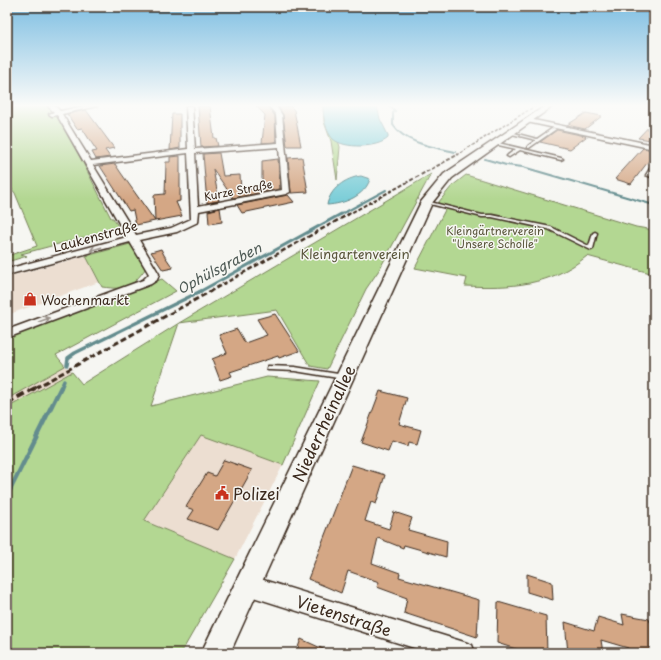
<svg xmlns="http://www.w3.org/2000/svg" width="661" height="660" viewBox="0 0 661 660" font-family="'Playpen Sans',sans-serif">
<rect width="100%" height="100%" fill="#f6f6f2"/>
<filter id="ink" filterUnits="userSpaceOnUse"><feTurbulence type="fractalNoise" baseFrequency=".025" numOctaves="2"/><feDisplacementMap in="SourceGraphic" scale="8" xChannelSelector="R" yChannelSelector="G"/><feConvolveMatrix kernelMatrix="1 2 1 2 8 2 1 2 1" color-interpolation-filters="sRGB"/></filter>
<g filter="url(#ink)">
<path fill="#ecded1" d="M86,256l13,26 -92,33v-38z
M65,366l7,6 -65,36v-9z
M201,435l82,30 -48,94 -91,-38z"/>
<path fill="#b3d792" stroke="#778058" d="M23,106h25l6,6 26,45 31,61h2l6,10 -98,26 6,2 -20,6v-6l30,-10 -22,-53 -8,-10v-74z
M323,106h4l13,41 -3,33 -6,-39 -7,-19z
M431,174l-52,96 -13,19 -39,80 -17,-3 -33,-56 -98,13 -28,83 116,-29 53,4 -37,84 -82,-30 -57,86 91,38 -54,94h-174v-245l65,-36 10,12 97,-61z
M466,175l170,52 18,3v44l-67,-18c-37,30 -76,32 -122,30l2,-8 -52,-10 31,-60 -9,-2 1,-3 14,-17z
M130,244l16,24c-16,21 -19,22 -44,19l-16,-31z
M162,279l14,12 -120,64 9,11 -58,33v-61z"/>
<path fill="#7dced8" stroke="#638c8e" d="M323,106h54l3,13 8,16v3c-10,10 -44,11 -55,1 -7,-7 -10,-23 -10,-33z
M361,176l9,3c-5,17 -26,25 -43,26 3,-16 18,-27 34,-29z"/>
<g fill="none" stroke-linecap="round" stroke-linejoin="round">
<path stroke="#638c8e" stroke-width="2" d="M390,106l5,5 -2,2v12c13,19 41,22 62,27
M485,159l21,6 17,2 131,38
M340,215l46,-25"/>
<path stroke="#638c8e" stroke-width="3" d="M199,292l142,-78"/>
<path stroke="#638c8e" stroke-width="3.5" d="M67,365l1,-7 7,-5 126,-62
M61,388l3,-7"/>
<path stroke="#638c8e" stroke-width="4.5" d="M7,496l54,-109"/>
</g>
<path fill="#d4a785" stroke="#3b2a1e" d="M198,106h12l4,32h2l2,8 -17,1z
M256,106h12l7,10 1,26 -14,1 3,-28z
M278,106h12l4,4 7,36h-14l-4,-31z
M86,110l28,38 -9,2 5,7 -14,2 -4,-7 5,-1 -8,-12 -7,-11 -5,1 -10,-15z
M586,113l16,3 -17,13 -18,-4z
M172,114h8v34l-10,2z
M654,121v22l-5,-1 2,-2 -13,-2z
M557,130l28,6 1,1 -16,12 -30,-7z
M643,148l11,2v4l-23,30 -16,-5z
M219,153l4,23 17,-1 1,16 21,-4v-26l16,-2 2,30 -47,9 -20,-29 6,32 -12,2 -4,-49z
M180,156v45l-4,1 6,14 -27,5 -1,-26 11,-1 1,-32h4v-5z
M302,157l6,35 -17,1 -3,-35z
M115,164l6,9 34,48 -19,4 -3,-15 -4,1 -29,-45z
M288,195l6,7 -52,11 -5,-8z
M220,208l2,14 -13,2 -1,-13z
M161,249l3,6 9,13 -10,2 -12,-18z
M275,314l24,37 -20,7 -1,-2 -48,16 2,4 -12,4 -8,-21 15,-6 -8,-18 18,-6 8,14 22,-8 -10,-16z
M380,391l27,7 -8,26 22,6 -4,14 -8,-2 -1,4 -16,-5 -4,10 -27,-9z
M224,460l28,10 -34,60 -30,-11 6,-9 -8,-3 21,-34 8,3z
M352,465l33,10 -9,29 -5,-2 -6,19 24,8 5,-17 18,6 -4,12 39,11 -1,16 -42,-12 -1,3 -25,-10 -6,25 28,10 -1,4 80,23 -2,37 -73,-24 3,-15 -30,-11 2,-5 -31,-11 -7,22 -33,-14z
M527,574l25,8 1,18 -26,-8z
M498,602l48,14 1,37h-19l-31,-10z
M622,614l27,5 1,3 4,1v30h-26v-5l-27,-8 2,13h-35l-3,-31 29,9 4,-14 26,8z
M301,639l31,14h-36z"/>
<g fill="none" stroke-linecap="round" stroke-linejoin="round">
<g stroke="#3b2a1e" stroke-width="3">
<path id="lane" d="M553,128l3,1 -27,19h-1v-2l8,-6 -28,-7 2,-1 27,7z
M494,142l67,16 2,1 -2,1 -41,-10 -11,7 -2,-1 1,-1 8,-6 -22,-5z
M426,201l56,14h10l59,12 38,19 4,-13 2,-1 2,1 -4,16 -2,1 -43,-21 -56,-12h-10l-56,-14z
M268,366l27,1 49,8h2l1,2 -1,2h-2l-49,-8 -25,-1h-2l-1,-2z"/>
</g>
<g stroke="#3b2a1e" stroke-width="3">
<path id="street" d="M48,106h7l5,5 24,-5h13l-35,8 29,47 97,-12 -2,-43h6l3,43 83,-6 -2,-28 -7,-9h7l6,9 8,77 -4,2 -87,17 -1,11 -21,10 -38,8 20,34 -2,6 -6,4 -144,54v-8l136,-50 6,-6 -19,-32 -123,33v-6l120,-32 -70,-122 -5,1 -3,-2 5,-2zM279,147l3,43 -84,16 -3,-53zM188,153l3,66 -20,9 -35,7 -43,-70z
M529,119l125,26v4l-127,-27v-2z
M651,167h3v11l-8,-3z
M247,575l217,67 8,3 3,8h-45l-183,-58 -7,-3 -3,-7 3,-7z"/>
</g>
<g stroke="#3b2a1e" stroke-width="3">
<path id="secondary" d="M545,106h8l-101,72 -20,25 -202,450h-29l220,-451 23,-28z"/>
</g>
<use href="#lane" fill="#f6f6f2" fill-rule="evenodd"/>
<use href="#street" fill="#f6f6f2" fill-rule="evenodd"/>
<use href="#secondary" fill="#f6f6f2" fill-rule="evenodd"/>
<path stroke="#3b2a1e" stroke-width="1.5" stroke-dasharray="3 1.5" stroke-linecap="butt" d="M457,155l78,-49"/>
<path stroke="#3b2a1e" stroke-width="2" stroke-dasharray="4 2" stroke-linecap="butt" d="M347,215l112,-61"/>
<path stroke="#3b2a1e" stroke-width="2.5" stroke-dasharray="5 2.5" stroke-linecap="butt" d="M209,292l140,-78"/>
<path stroke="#3b2a1e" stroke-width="3" stroke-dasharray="6 3" stroke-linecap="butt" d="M35,388l176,-97"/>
<path stroke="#3b2a1e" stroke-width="4" stroke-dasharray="8 4" stroke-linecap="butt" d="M7,403l30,-16"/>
</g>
<defs><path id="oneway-shaft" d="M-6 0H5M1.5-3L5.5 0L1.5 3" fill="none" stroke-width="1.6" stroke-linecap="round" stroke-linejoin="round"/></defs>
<g stroke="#989088">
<use href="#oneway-shaft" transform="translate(96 249) rotate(164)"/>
<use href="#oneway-shaft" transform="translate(44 320) rotate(-20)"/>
</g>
</g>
<linearGradient id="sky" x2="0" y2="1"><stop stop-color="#7dbee2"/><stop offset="0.53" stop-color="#fbfbf9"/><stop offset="1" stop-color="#fbfbf9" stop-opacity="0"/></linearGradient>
<rect width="661" height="199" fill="url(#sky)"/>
<defs>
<g id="shop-bare" transform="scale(1.08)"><path d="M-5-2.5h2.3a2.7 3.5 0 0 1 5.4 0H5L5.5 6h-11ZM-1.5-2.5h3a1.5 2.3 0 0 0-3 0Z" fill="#c8321e" stroke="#f6f6f2" stroke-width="2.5" paint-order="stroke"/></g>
<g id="civic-bare" transform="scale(1.08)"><path d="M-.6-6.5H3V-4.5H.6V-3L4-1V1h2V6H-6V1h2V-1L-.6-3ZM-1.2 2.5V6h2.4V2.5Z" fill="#c8321e" stroke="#f6f6f2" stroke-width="2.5" paint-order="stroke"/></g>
</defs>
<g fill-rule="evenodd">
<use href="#shop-bare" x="30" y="299"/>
<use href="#civic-bare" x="222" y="493"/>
</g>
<g text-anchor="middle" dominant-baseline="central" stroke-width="3" stroke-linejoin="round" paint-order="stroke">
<g font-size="11" fill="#3b2a1e" stroke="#f6f6f2">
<text transform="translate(238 190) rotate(-11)">Kurze Straße</text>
</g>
<g font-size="11" fill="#59553b" stroke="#f6f6f2">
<text x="495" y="230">Kleingärtnerverein<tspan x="495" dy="13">"Unsere Scholle"</tspan></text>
</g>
<g font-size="13" fill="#3b2a1e" stroke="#f6f6f2">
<text transform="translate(95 236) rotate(-15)">Laukenstraße</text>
</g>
<g font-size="13" fill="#59553b" stroke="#f6f6f2">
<text x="355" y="253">Kleingartenverein</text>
</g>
<g font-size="13" fill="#3b2a1e" stroke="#f6f6f2" text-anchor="start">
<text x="41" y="299">Wochenmarkt</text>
</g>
<g font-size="14" font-style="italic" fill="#4f5b56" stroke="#f6f6f2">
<text transform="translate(219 268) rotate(-28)">Ophülsgraben</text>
</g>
<g font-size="16" fill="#3b2a1e" stroke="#f6f6f2">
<text transform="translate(323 423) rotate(-65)">Niederrheinallee</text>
<text transform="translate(344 615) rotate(18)">Vietenstraße</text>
</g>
<g font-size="16" fill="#3b2a1e" stroke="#f6f6f2" text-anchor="start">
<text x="233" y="493">Polizei</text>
</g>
</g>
<rect width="661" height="660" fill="none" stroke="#f6f6f2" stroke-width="24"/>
<rect x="12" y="12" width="637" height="636" fill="none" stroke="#3b2a1e" stroke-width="1.5" filter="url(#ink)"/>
</svg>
